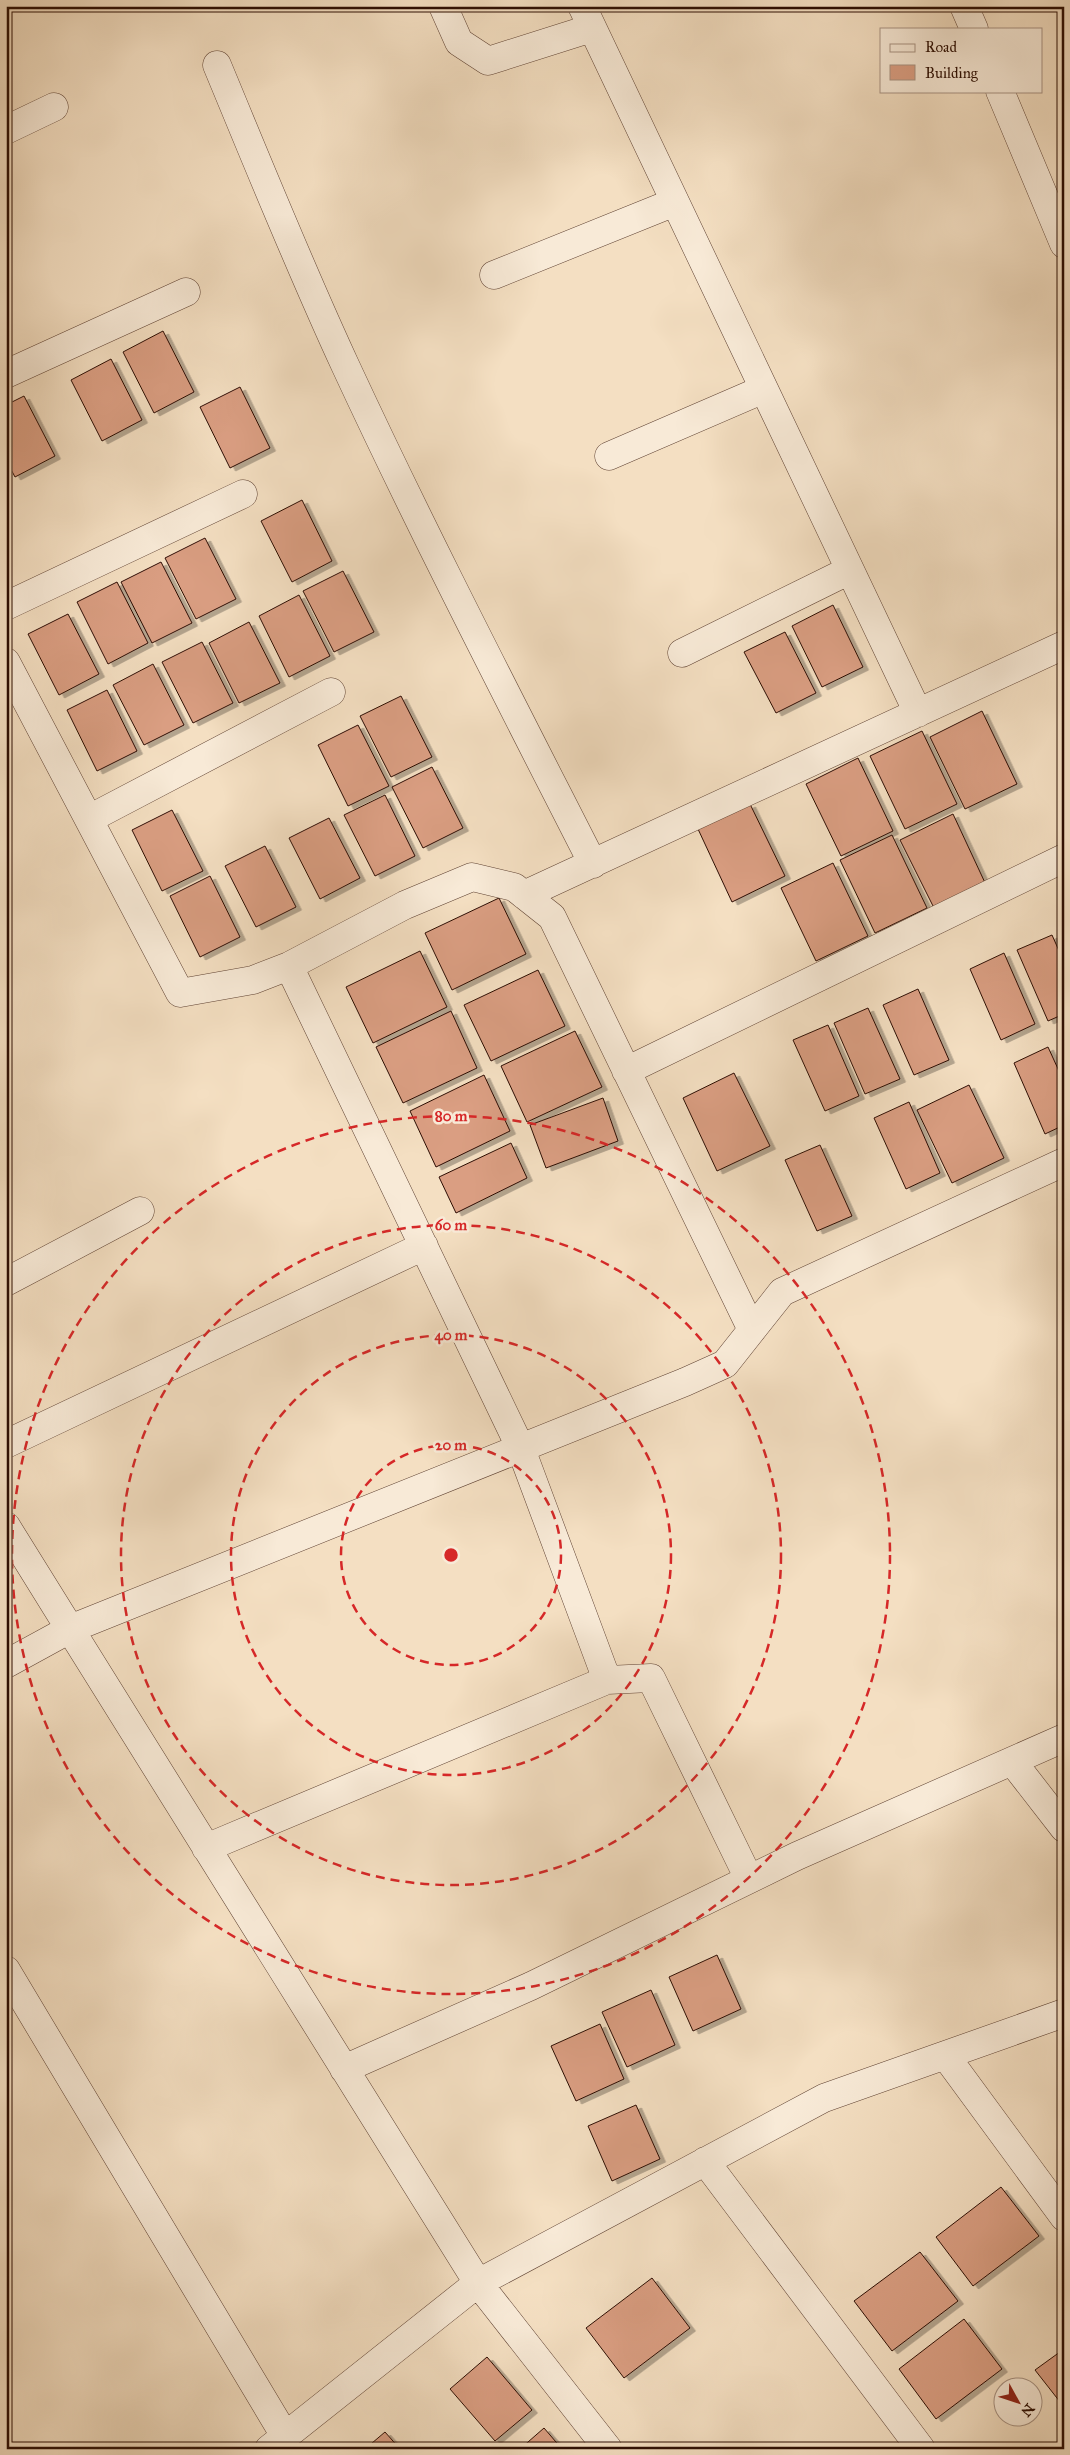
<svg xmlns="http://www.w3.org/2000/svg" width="1070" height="2455" viewBox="0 0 1070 2455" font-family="'IM FELL Great Primer',serif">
<defs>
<filter id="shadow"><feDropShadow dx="5.5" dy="3" stdDeviation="0" flood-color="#0004"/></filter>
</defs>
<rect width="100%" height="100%" fill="#f4dfc2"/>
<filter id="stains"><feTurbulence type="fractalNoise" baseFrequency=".004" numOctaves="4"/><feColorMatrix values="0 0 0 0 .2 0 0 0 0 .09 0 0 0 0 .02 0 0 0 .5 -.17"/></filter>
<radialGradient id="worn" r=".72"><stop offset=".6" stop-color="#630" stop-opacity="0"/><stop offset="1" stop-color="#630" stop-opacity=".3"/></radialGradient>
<path fill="#da9e82" stroke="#2d0e03" filter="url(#shadow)" d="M163,331l31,61 -40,21 -31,-61z
M111,359l31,61 -40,21 -31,-61z
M240,387l30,61 -40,20 -30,-61z
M24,396l31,60 -40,21 -9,-17v-55z
M302,500l30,61 -40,21 -31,-61z
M205,538l31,61 -40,20 -31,-61z
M161,562l31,61 -40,20 -31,-61z
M343,571l31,61 -40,20 -31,-61z
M117,582l31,61 -40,21 -31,-62z
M299,595l31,61 -41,21 -30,-61z
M833,605l30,62 -41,20 -30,-61z
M68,614l31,60 -40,21 -31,-61z
M249,622l31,61 -41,20 -30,-60z
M785,632l31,61 -40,20 -32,-61z
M202,642l31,61 -40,20 -31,-61z
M153,664l31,61 -40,20 -31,-60z
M107,690l30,61 -40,20 -30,-61z
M401,696l31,61 -41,20 -31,-61z
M982,711l35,73 -52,25 -35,-72z
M358,725l31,61 -41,20 -30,-61z
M922,731l35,73 -52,25 -35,-73z
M858,758l35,73 -52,25 -35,-72z
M432,767l31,61 -40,20 -31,-61z
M385,795l30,61 -40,20 -31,-61z
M750,804l35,72 -53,26 -34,-73z
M172,810l31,61 -41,20 -30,-61z
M953,814l34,73 -51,25 -36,-72z
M329,818l31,60 -40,21 -31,-61z
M892,835l35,73 -52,25 -35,-73z
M265,846l31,61 -40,20 -31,-61z
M833,863l35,73 -52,25 -35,-73z
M210,876l30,61 -40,20 -30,-61z
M499,898l27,56 -74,36 -27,-57z
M1052,935l12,27v52l-16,7 -31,-71z
M420,951l27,56 -74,36 -27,-56z
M1004,953l31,71 -34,16 -31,-71z
M538,970l27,56 -74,35 -27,-56z
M918,989l31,71 -35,15 -31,-70z
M868,1008l32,71 -35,15 -31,-71z
M451,1011l26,57 -74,35 -27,-56z
M828,1025l31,71 -34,15 -32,-71z
M575,1031l27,56 -75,35 -26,-56z
M1048,1047l16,35v43l-19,9 -31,-71z
M734,1073l36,73 -53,25 -34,-73z
M484,1075l26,56 -74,36 -26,-56z
M969,1085l35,73 -52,25 -35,-73z
M603,1098l15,43 -72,27 -16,-43z
M909,1102l31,71 -34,16 -32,-71z
M511,1143l16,35 -71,35 -17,-36z
M820,1145l32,71 -35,15 -32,-71z
M717,1955l24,54 -48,22 -24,-54z
M651,1990l24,55 -48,22 -25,-55z
M600,2024l24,55 -48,22 -25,-55z
M636,2105l24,54 -48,22 -24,-55z
M1001,2187l38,49 -66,50 -37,-49z
M920,2252l38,49 -66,50 -38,-50z
M652,2278l38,50 -66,50 -38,-50z
M964,2319l38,50 -66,50 -37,-50z
M1064,2349v58l-29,-37z
M487,2357l45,53 -37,31 -45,-52z
M544,2428l18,21h-42z
M385,2432l15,17h-35z"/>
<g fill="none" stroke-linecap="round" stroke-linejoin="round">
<g stroke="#5f4233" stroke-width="29">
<path id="street" d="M443,6l16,36 29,19 104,-33
M582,6l336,707
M964,6l10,23
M217,65c42,101 83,203 129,302 78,168 163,332 247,497
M1000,91l64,153
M6,130l48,-23
M494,275l181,-73
M6,374l180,-82
M609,456l155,-67
M6,606l237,-112
M682,653l168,-83
M6,662l174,331 73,-13 36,-14 116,-61 67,-28 42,10 38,30 200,413
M89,819l242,-127
M524,895l540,-250
M626,1071l438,-213
M6,1282l134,-71
M6,1444l418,-198
M6,1526l64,103 -64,35
M607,1680l44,-2 98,201
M1012,1761l52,67
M206,1848l401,-168 -86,-231 -232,-483
M6,1970l279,466
M945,2055l119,162
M344,2069l187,-83 266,-130 267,-118
M705,2161l216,288
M269,2449l209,-166 -408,-654 615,-247 40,-18 57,-72 282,-130
M608,2449l-130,-166 346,-185 240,-85"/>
</g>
<use href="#street" stroke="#f8ead7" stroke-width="28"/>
</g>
<g fill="none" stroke="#d62828" stroke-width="2.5" stroke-dasharray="9 6">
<circle cx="451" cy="1555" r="110"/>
<circle cx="451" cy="1555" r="220"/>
<circle cx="451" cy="1555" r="330"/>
<circle cx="451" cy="1555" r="439"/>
</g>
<circle cx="451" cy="1555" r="8" fill="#d62828" stroke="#f8ead7" stroke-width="2.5"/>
<g font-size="15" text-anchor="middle" font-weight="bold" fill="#d62828" stroke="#f8ead7" stroke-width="5" stroke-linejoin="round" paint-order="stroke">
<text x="451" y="1121">80 m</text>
<text x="451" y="1230">60 m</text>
<text x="451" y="1340">40 m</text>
<text x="451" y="1450">20 m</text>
</g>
<rect width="1070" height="2455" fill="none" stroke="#f4dfc2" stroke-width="25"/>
<rect x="8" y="8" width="1055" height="2440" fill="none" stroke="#2d0e03" stroke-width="2.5"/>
<rect x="12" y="12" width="1045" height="2430" fill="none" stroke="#2d0e03"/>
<rect x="880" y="28" width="162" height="65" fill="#f8ead7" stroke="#a79282"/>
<rect x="890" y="44" width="25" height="8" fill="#f8ead7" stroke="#a79282"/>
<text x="925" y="52" font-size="15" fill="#2d0e03">Road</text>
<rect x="890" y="65" width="25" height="15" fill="#da9e82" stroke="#a79282"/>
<text x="925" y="78" font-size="15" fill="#2d0e03">Building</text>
<g transform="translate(1018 2402) rotate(130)"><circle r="24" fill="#f8ead7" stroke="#a79282"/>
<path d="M0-4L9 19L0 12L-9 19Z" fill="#8f2418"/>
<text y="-8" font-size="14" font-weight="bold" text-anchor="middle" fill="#2d0e03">N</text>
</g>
<rect width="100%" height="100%" filter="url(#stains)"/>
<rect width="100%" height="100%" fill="url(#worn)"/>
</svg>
